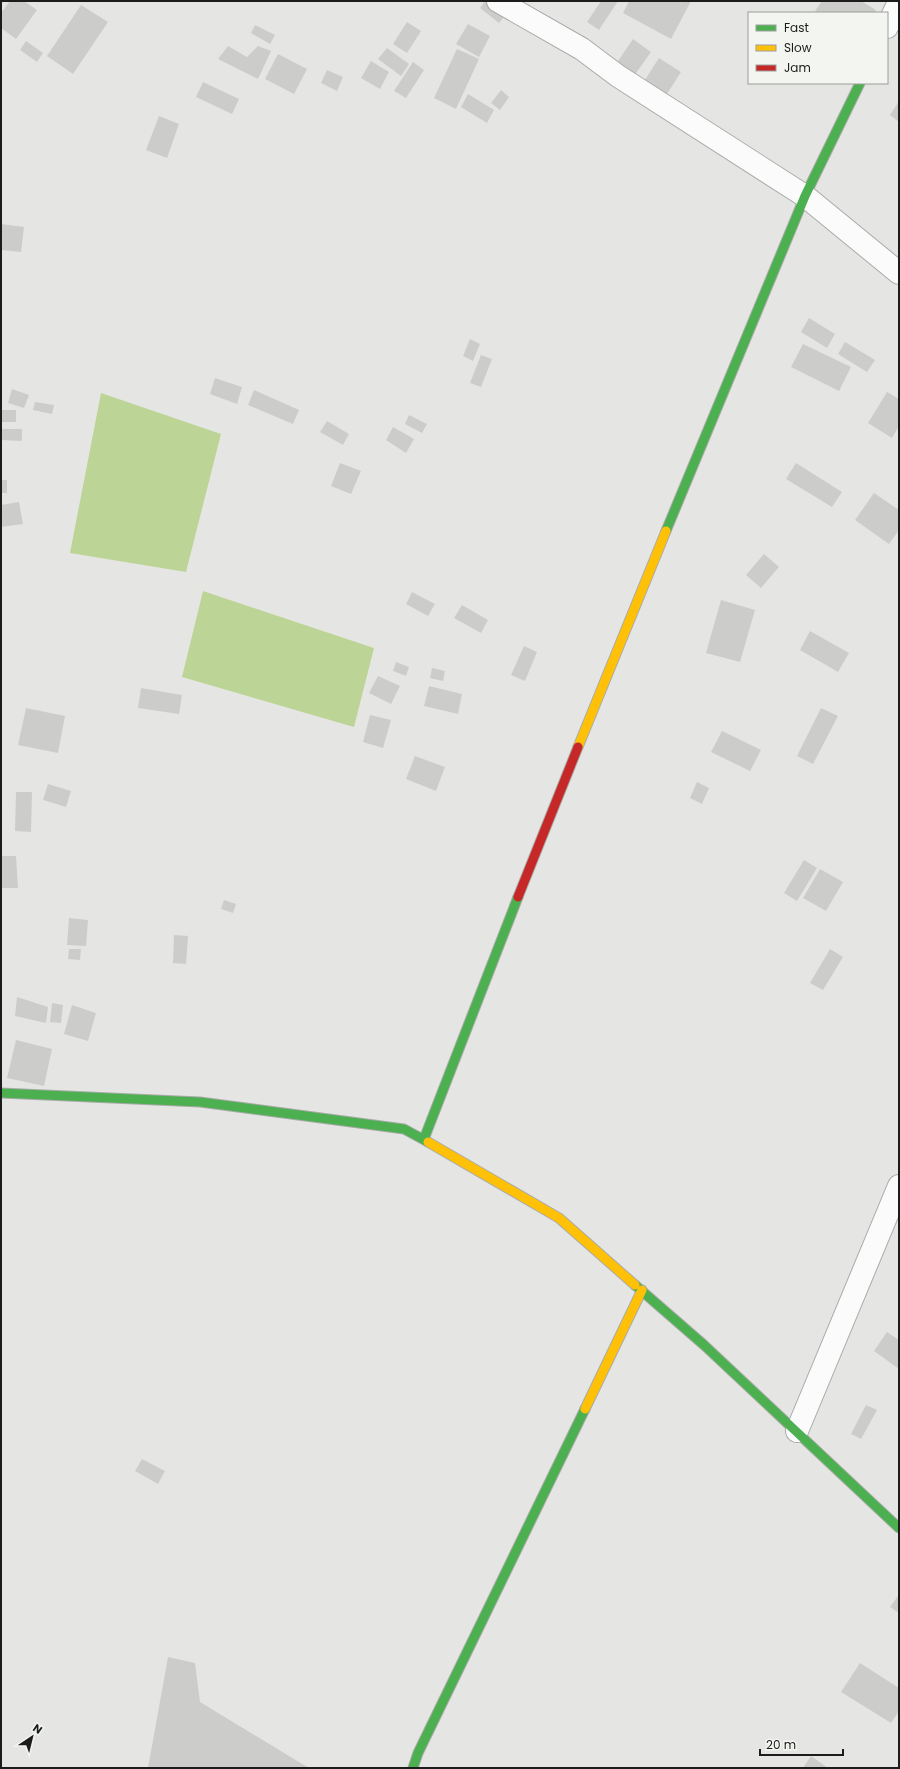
<svg xmlns="http://www.w3.org/2000/svg" width="900" height="1769" viewBox="0 0 900 1769" font-family="Poppins,sans-serif">
<rect width="100%" height="100%" fill="#e5e6e4"/>
<path fill="#bcd596" d="M101,393l120,41 -35,138 -116,-19z
M203,591l171,57 -20,79 -172,-50z"/>
<path fill="#cccdcb" d="M10,1h14l13,9 -21,29 -15,-11v-15z
M485,1h9l14,11 -9,11 -19,-15z
M601,1h17l-19,29 -12,-8z
M629,1h62l-20,38 -48,-26z
M822,1h39l15,9 -2,3h-55l-4,-2z
M81,5l27,17 -35,52 -26,-18z
M407,22l14,9 -14,22 -14,-9z
M468,24l22,12 -11,21 -23,-13z
M255,25l20,10 -5,9 -19,-11z
M633,39l18,13 -17,24 -18,-12z
M26,41l17,12 -6,9 -17,-12z
M228,46l19,11 11,-11 13,5 -13,28 -40,-20z
M387,48l22,16 -8,12 -23,-17z
M457,49l22,10 -23,50 -22,-11z
M278,54l29,15 -13,25 -29,-15z
M659,58l22,14 -16,25 -22,-14z
M371,61l18,11 -9,17 -19,-11z
M413,62l11,8 -18,28 -12,-7z
M327,70l16,7 -6,14 -16,-8z
M203,82l36,17 -7,15 -36,-17z
M501,90l8,7 -9,13 -9,-7z
M468,94l26,16 -7,13 -26,-16z
M899,101v21l-9,-7z
M159,116l20,8 -12,34 -21,-8z
M1,224l23,3 -3,25 -20,-2z
M809,318l26,16 -8,14 -26,-16z
M470,339l10,5 -7,17 -10,-5z
M845,342l30,18 -8,12 -29,-18z
M803,344l48,23 -12,24 -48,-24z
M481,355l11,4 -11,28 -11,-4z
M215,378l27,9 -5,17 -27,-10z
M12,389l17,6 -5,13 -16,-5z
M254,390l45,20 -6,14 -45,-19z
M887,392l12,7v27l-7,12 -24,-15z
M35,402l19,3 -2,9 -19,-4z
M1,410h15v12h-15z
M409,415l18,9 -5,9 -17,-9z
M327,421l22,13 -6,11 -23,-13z
M393,427l21,12 -8,14 -20,-13z
M1,429h21v12l-21,-1z
M340,463l21,8 -10,23 -20,-8z
M796,463l46,29 -10,15 -46,-28z
M1,480h6v13h-6z
M874,493l25,17v20l-10,14 -34,-24z
M19,502l4,22 -22,3v-22z
M764,554l15,13 -18,21 -15,-13z
M412,592l23,12 -7,12 -22,-12z
M721,600l34,10 -15,52 -34,-9z
M462,605l26,15 -7,13 -27,-15z
M810,631l39,22 -11,19 -38,-22z
M524,646l13,6 -12,29 -14,-6z
M396,662l13,5 -3,9 -13,-5z
M432,668l13,3 -2,10 -13,-3z
M378,676l22,10 -9,18 -22,-11z
M429,686l33,8 -4,20 -34,-8z
M141,688l41,7 -3,19 -41,-6z
M26,708l39,8 -7,37 -40,-8z
M821,708l17,8 -25,48 -16,-8z
M370,715l21,5 -8,28 -20,-6z
M722,731l39,19 -11,21 -39,-19z
M415,756l30,11 -9,24 -30,-12z
M697,782l12,6 -7,16 -12,-6z
M48,784l23,7 -5,16 -23,-7z
M16,792h16l-1,40 -16,-1z
M1,856h15l2,32h-17z
M804,860l13,8 -20,33 -13,-8z
M820,869l23,13 -17,29 -23,-13z
M224,900l12,4 -3,9 -12,-4z
M69,918l19,2 -2,26 -19,-1z
M174,935l14,1 -2,28 -13,-1z
M69,949h12l-1,11 -12,-1z
M830,949l13,8 -20,33 -13,-7z
M17,997l31,10 -2,16 -31,-7z
M52,1003l11,2 -2,18 -11,-1z
M72,1005l24,8 -8,28 -24,-7z
M16,1040l36,9 -8,37 -37,-8z
M887,1332l12,8v29l-25,-18z
M866,1405l11,5 -16,29 -10,-5z
M142,1459l23,12 -7,13 -23,-13z
M898,1596l1,1v16l-9,-6z
M168,1657l27,6 5,39 109,66h-161z
M860,1663l39,25v23l-8,12 -50,-31z
M811,1756l17,12h-25z"/>
<g fill="none" stroke-linecap="round" stroke-linejoin="round">
<g stroke="#aaaba9" stroke-width="24">
<path id="street" d="M498,1l84,48 36,27 187,120 94,77
M887,27l12,-25
M797,1431l102,-245"/>
</g>
<g stroke="#aaaba9" stroke-width="11">
<path id="fast" d="M666,531l139,-335 55,-113
M1,1093l199,9 204,27 24,13
M424,1139l94,-242
M635,1285l69,60 195,183
M413,1768l5,-15 167,-344"/>
</g>
<g stroke="#aaaba9" stroke-width="11">
<path id="slow" d="M578,747l88,-216
M428,1142l131,76 76,67
M585,1409l57,-119"/>
</g>
<g stroke="#aaaba9" stroke-width="11">
<path id="jam" d="M518,897l60,-150"/>
</g>
<use href="#street" stroke="#fbfbfb" stroke-width="22"/>
<use href="#fast" stroke="#4caf50" stroke-width="9"/>
<use href="#slow" stroke="#ffc107" stroke-width="9"/>
<use href="#jam" stroke="#c62828" stroke-width="9"/>
</g>
<rect width="900" height="1769" fill="none" stroke="#1c1c1b" stroke-width="4"/>
<rect x="748" y="12" width="140" height="72" fill="#f2f5f0" stroke="#9c9e9b"/>
<rect x="756" y="25" width="20" height="6" fill="#4caf50" stroke="#9c9e9b"/>
<text x="784" y="32" font-size="12" fill="#1c1c1b">Fast</text>
<rect x="756" y="45" width="20" height="6" fill="#ffc107" stroke="#9c9e9b"/>
<text x="784" y="52" font-size="12" fill="#1c1c1b">Slow</text>
<rect x="756" y="65" width="20" height="6" fill="#c62828" stroke="#9c9e9b"/>
<text x="784" y="72" font-size="12" fill="#1c1c1b">Jam</text>
<g transform="translate(32 1737) rotate(35)" stroke="#f2f5f0" stroke-width="3" paint-order="stroke">
<path d="M0-3L7 15L0 10L-7 15Z" fill="#1c1c1b"/>
<text y="-6" font-size="11" font-weight="bold" text-anchor="middle" fill="#1c1c1b">N</text>
</g>
<path d="M760 1749v6h83v-6" fill="none" stroke="#1c1c1b" stroke-width="2"/>
<text x="766" y="1749" font-size="12" fill="#1c1c1b" stroke="#f2f5f0" stroke-width="3" paint-order="stroke">20 m</text>
</svg>
